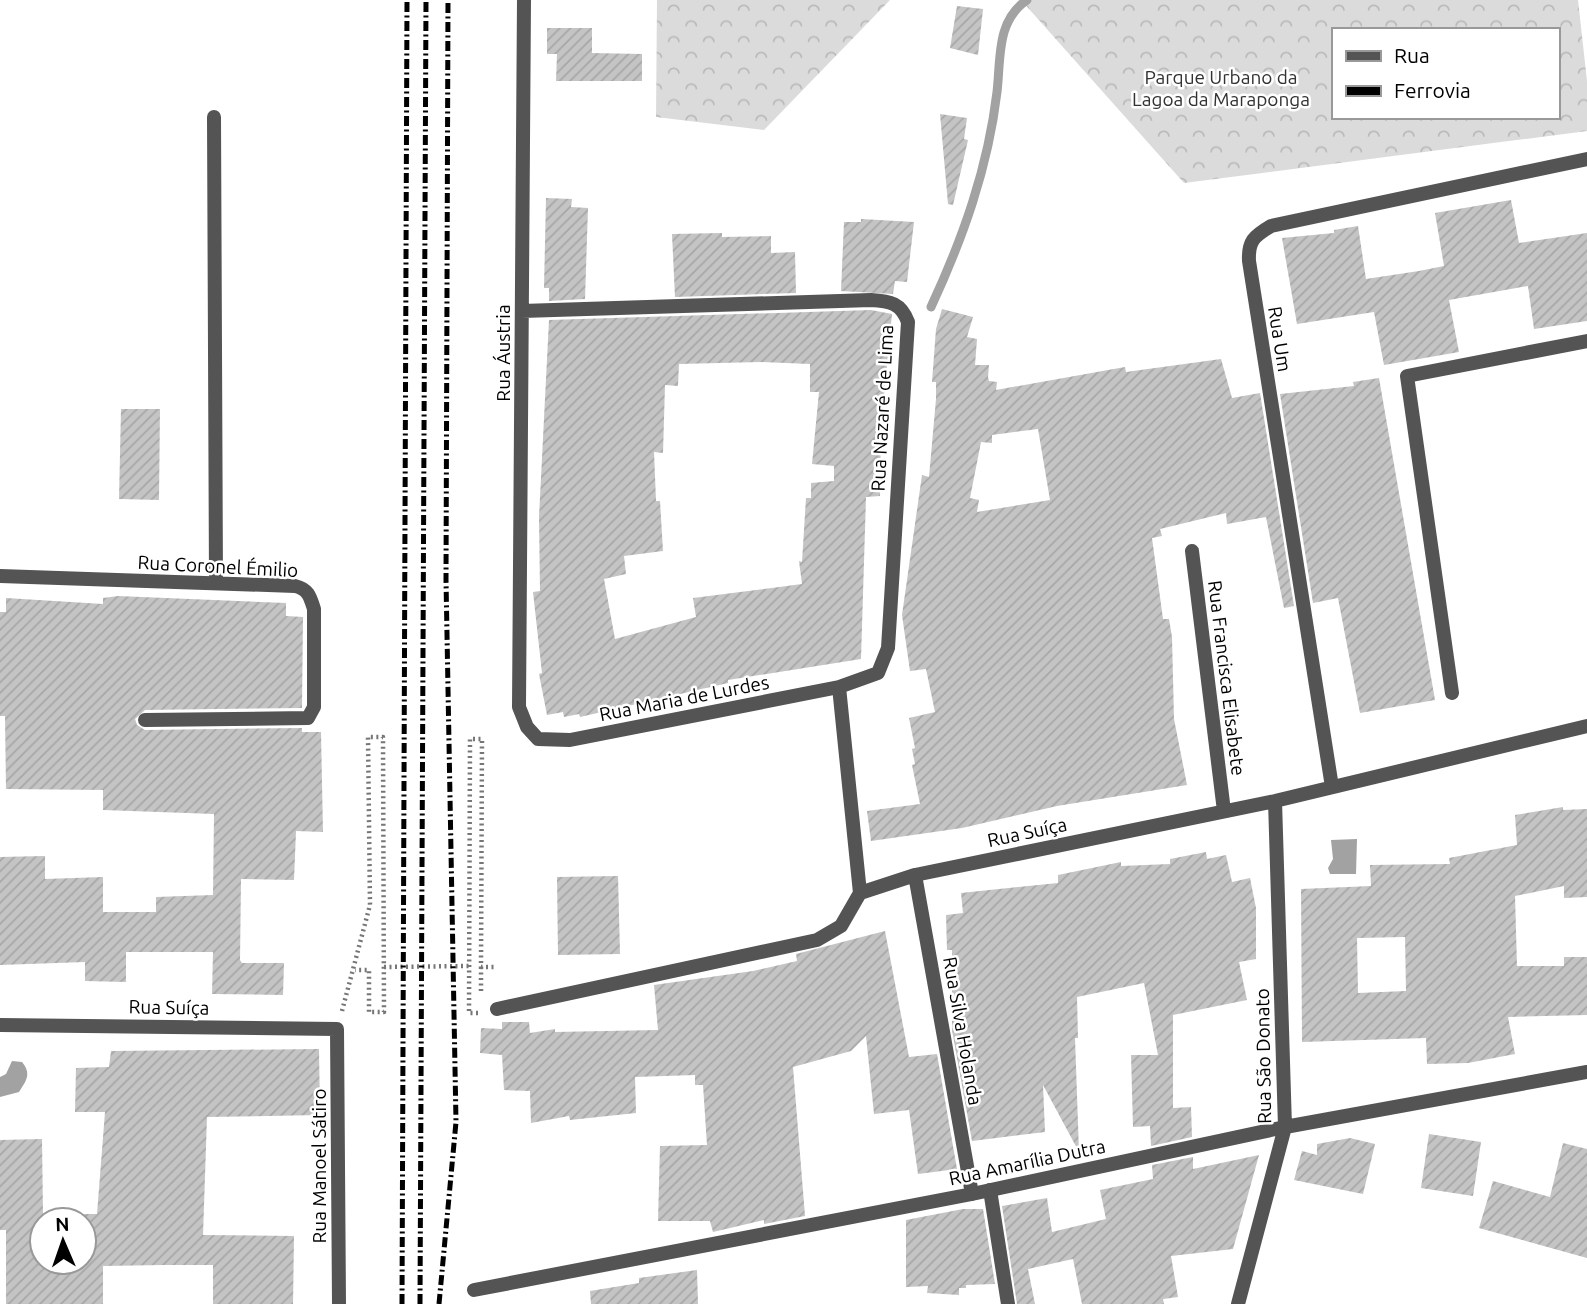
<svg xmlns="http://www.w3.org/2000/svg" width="1587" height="1304" viewBox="0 0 1587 1304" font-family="Ubuntu,sans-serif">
<defs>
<pattern id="forest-crowns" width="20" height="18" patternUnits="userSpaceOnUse" patternTransform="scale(1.75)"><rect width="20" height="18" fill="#dbdbdb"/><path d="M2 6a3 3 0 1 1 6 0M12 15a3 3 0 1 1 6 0" fill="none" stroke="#bababa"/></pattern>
<pattern id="building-hatch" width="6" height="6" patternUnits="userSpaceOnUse" patternTransform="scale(1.75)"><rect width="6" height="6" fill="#c4c4c4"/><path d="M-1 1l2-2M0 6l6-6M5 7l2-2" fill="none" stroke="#a7a7a7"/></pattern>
</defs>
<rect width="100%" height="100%" fill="#fff"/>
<path fill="url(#forest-crowns)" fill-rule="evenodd" d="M657,0h233l-126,130 -108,-13z
M1021,0h557l9,81v50l-403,52zM1333,30h224v87h-224z"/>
<path fill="#a2a2a2" d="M1357,839l-1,35h-26l-2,-6 5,-9 -2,-19z
M12,1061l10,1c10,12 4,19 -3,30l-19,5v-20l6,-3z"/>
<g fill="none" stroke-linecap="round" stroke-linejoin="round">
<path stroke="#a2a2a2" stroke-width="9" d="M931,307c32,-69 57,-139 66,-215 4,-34 -1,-71 30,-92"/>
</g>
<path fill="url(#building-hatch)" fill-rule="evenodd" d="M957,6l26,3 -5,46 -28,-7z
M547,28h45v25l50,1v27h-86l1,-27h-10z
M940,114l27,4 -3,21 4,1 -15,65 -5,-1z
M546,198l26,1 -1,8 17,1 -3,91 -36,2v-13h-5z
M1511,200l8,43 68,-10v88l-53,8 -6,-43 -79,14 10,52 -75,13 -10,-53 -77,12 -15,-86 52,-5v-3l24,-4 8,53 53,-8 25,-5 -9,-53z
M861,219l53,3 -7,60 -12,-1 -2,13 -52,-3 3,-69h17z
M722,233v4l49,-1v17l24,-1 1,41 -121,4 -3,-63z
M942,309l31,8 -6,20 10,2 -2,26h14l-1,12 1,4 8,1 -1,8 129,-23 1,5 95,-13 11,39 28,-5 34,213 -10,2 -18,-91 -39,7 -1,-11 -66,16 2,7 -10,2 11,81h6l3,18 2,82 13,66 -130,21 -95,22 -91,13 -4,-30 53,-7 -8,-39 3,-1 -3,-15 3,-1 -6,-30 26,-6 -9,-43 -16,2 -8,-56 20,-140 7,2 7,-78v-17h-4l4,-53zM1038,429l12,71 -73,12 2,-12 -9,-2 11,-56 11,1v-8z
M871,310l21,4 -11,113 -1,69 -14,1 -5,162 -133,21v3l-148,34 -1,-3 -15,3 -1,-5 -16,3 -8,-41 3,-1 -9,-81 7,-1 -1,-74 10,-197zM760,362l50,2v28h9l-7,72 22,2v15l-23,2v15h-5l-4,64 -3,-1 3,23 -109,14 3,19 -81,22 -11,-60 22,-5 -2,-18 39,-5 -3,-50h-4l-2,-49 9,1 2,-68 13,1 1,-22z
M1379,378l56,322 -75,13 -22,-115 -25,5 -33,-209 74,-8 -1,-4z
M121,409h39l-1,91 -40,-1z
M118,596l168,7v13l17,1 -1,91 -157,2 -10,9 2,6 8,5 157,-2v4h19l2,100 -27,-1 -2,49 -53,-1 -1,81 2,3h42l-1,32 -71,-1 1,-42h-87v30l-41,-1v-19l-85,3v-108l45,-1v23l58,-2v35h53v-15l57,-2 1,-81 -111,-4v-20l-97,-1 -1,-73h-5v-104h6v-14l97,6v-6z
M1563,807v3l24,-1v88l-23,1v-12l-49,10 2,70h47v-9h23v58l-79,2 7,37 -47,9 -41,1 -1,-26 -124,4 -1,-153 70,-3 -1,-21 80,-1 -1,-6 68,-13 -2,-30zM1405,937l1,54 -48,2 -1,-55z
M1206,852l1,7 19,-4 6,27 18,-4 6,30v51l-17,3 8,38 -74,15v93l18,-1 1,30 -41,9 -1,-20 -17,1 -2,-72h27l-14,-72 -67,14 1,41h-3l4,114 -36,-67 2,47 -73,9 -20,-111v-80h-5l-1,-35 17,-2 -2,-20 97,-10v-8l63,-13v4l49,-2v-5z
M618,876l2,78 -62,1 -1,-78z
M885,931l24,126 28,-3 20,115 -39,5 -9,-64 -35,4 -8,-78 -15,15 -58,16 12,149 -41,8v-4l-51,12 -3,-11h-52l2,-75 47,-1 -4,-60h-8v-10l-60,2 1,36 -66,7 -1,-4 -38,7 -1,-32 -26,-1 -2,-35 -22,-2 1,-25 21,1v-7h27l1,11 25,-4v3l103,-2 -4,-45 99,-14 44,-10 -1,-7z
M319,1049l1,66 -113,2 -4,118 91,1 -1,68h-80v-39h-50l-60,1v38h-97v-74h-6v-90l42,-1 1,75h54l8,-102h-30l1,-44 33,-1 2,-16zM42,1220h42v42h-42z
M1429,1134l52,8 -8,54 -52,-8z
M1350,1138l25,6 -12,50 -69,-14 8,-29 15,4v-11z
M1563,1143l24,6v109l-108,-30 14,-47 57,16z
M1259,1155l-26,94 -62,7 7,41 -15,2 1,5h-82l-9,-45 -45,10 7,35h-18l-15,-98 45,-8 5,34 54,-13 -6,-29 53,-11 -1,-14 41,-8v12z
M963,1209h20l12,75 -29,1v3h-7v7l-32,-2 1,-7 -22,1v-67z
M697,1270l1,34h-107l-1,-13 49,-8v-5z"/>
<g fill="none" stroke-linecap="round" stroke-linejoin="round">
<path stroke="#767676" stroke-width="4.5" stroke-dasharray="2 3.5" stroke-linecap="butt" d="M384,967l85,-1
M481,967v27
M342,1011l28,-106 -2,-168h15l1,275h-15v-42h-14
M478,1013h-9l1,-274h12l-1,228h15"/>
<path stroke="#545454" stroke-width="14" d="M1452,693l-45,-317 180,-35
M990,1190l18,114"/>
<path stroke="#545454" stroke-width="14" d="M214,117l2,466
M522,311l349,-11c19,1 30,3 37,22l-20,326 -10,25 -39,14 -269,53 -32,-1 -11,-12 -8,-20 5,-707
M1192,551l32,260
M0,576l295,10c13,3 15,10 19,23v98l-6,11 -163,2
M839,687l21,206
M1332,787l-83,-526c-1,-20 5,-25 22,-35l316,-67
M915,875l57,319
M497,1009l320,-69 24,-14 19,-33 55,-18 360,-74 312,-75
M0,1025l337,4 2,275
M474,1290l498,-96 313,-67 302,-55
M1238,1304l47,-177 -10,-326"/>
<path stroke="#000" stroke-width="5" stroke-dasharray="10 3.5 2 3.5" stroke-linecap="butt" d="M402,1304l5,-1304
M420,1304l6,-1304
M439,1304l17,-182 -10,-542 2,-580"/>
</g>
<g text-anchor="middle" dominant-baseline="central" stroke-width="5" stroke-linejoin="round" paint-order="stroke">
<g font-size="19" fill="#323232" stroke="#fff">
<text x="1221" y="77">Parque Urbano da<tspan x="1221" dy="22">Lagoa da Maraponga</tspan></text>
</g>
<g font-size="19" fill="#000" stroke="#fff">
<text transform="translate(1280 339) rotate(81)">Rua Um</text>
<text transform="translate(503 353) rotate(-90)">Rua Áustria</text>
<text transform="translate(882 408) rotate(-87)">Rua Nazaré de Lima</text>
<text transform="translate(218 566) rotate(3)">Rua Coronel Émilio</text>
<text transform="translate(1227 678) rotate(83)">Rua Francisca Elisabete</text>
<text transform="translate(684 698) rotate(-11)">Rua Maria de Lurdes</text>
<text transform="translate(1027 832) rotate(-12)">Rua Suíça</text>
<text transform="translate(169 1007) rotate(1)">Rua Suíça</text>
<text transform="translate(963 1031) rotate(80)">Rua Silva Holanda</text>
<text transform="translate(1263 1056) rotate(-91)">Rua São Donato</text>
<text transform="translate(1027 1162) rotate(-12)">Rua Amarília Dutra</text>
<text transform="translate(319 1166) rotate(-90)">Rua Manoel Sátiro</text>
</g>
</g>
<rect x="1332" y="28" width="228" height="91" fill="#ffffff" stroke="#999999" stroke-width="2"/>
<rect x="1346" y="51" width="35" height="10" fill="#545454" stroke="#999999" stroke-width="2"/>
<text x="1394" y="63" font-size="21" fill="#000000">Rua</text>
<rect x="1346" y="86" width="35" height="10" fill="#000000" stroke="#999999" stroke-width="2"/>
<text x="1394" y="98" font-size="21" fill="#000000">Ferrovia</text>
<g transform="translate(63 1241) rotate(358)"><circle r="33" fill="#ffffff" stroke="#999999" stroke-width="2"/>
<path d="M0-5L12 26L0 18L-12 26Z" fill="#000000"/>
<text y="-10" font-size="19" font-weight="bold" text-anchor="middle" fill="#000000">N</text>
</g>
</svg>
